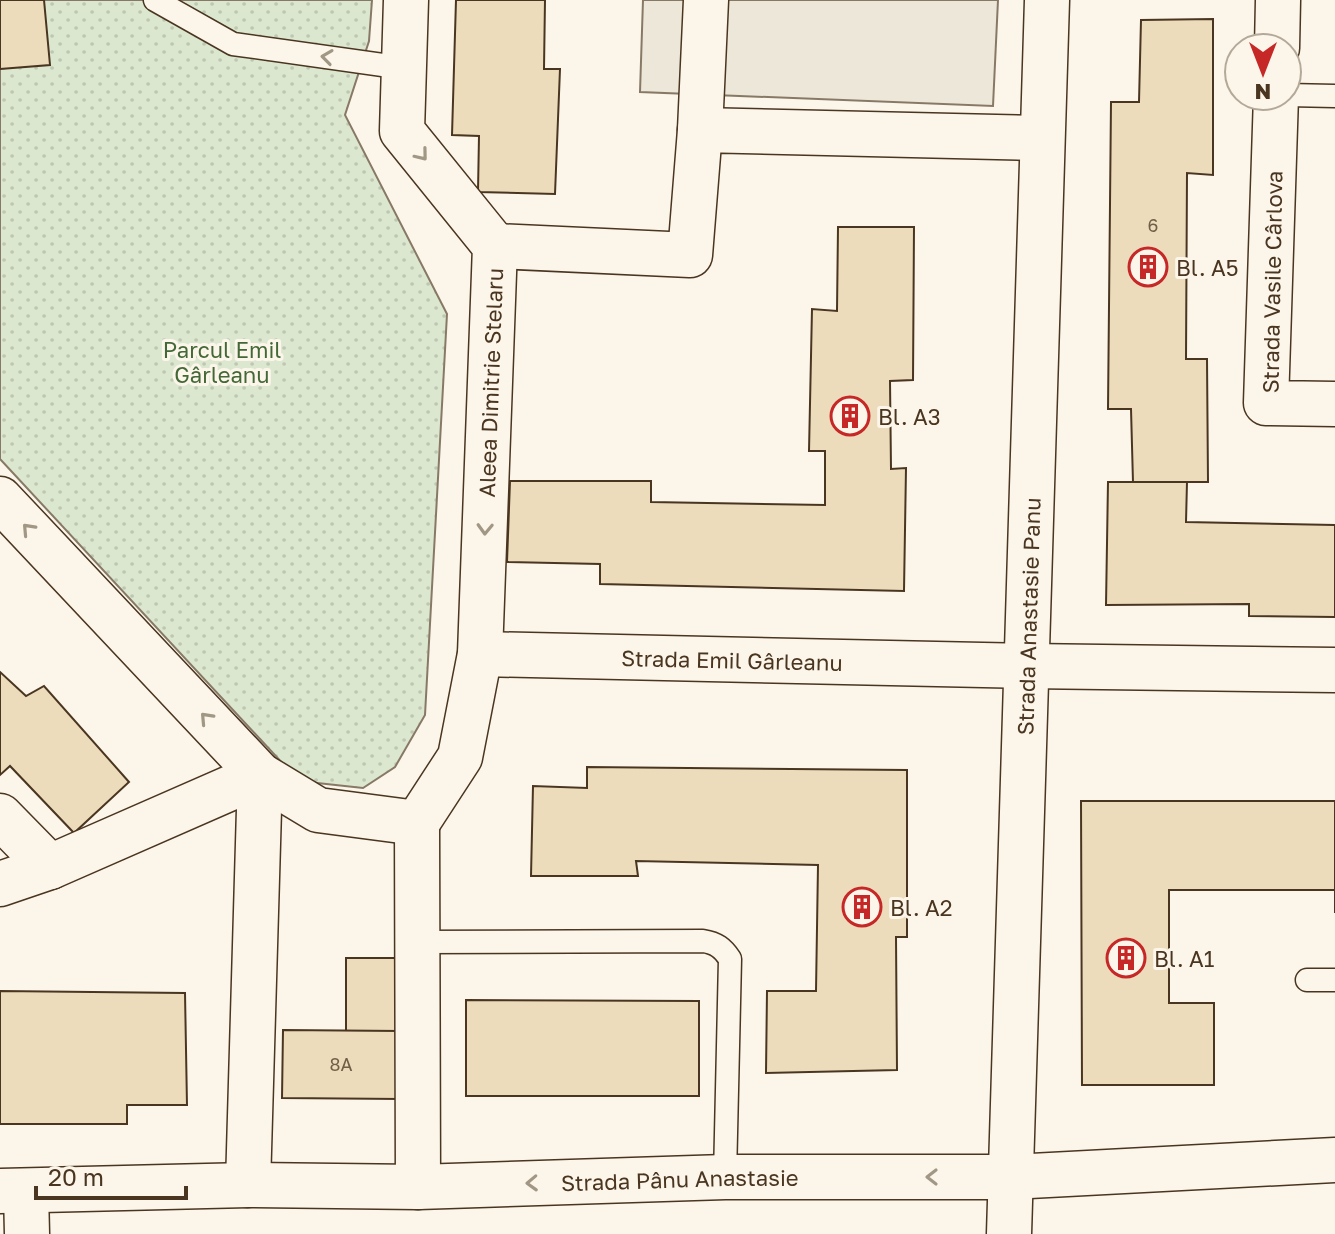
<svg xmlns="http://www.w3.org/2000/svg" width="1335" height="1234" viewBox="0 0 1335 1234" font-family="'Golos Text',sans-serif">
<defs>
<pattern id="park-dots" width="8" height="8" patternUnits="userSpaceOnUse" patternTransform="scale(2)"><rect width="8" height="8" fill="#dce7d0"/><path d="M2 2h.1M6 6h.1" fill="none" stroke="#bec7b2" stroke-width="1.8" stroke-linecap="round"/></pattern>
</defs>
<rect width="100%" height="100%" fill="#fbf6e9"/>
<path fill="url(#park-dots)" stroke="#887966" stroke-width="2" d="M0,0h372l-3,41 -24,74 102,199 -22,401 -30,52 -32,21 -64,-7 -299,-322z"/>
<path fill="#ede7d9" stroke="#887966" stroke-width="2" d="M643,0h355l-5,106 -353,-14z"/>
<path fill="#ecdcbc" stroke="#4a3520" stroke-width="2" d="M0,0h44l6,65 -50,4z
M456,0h89l-1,69h16l-5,125 -77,-2 1,-56 -27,-1z
M1213,19v156l-26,-2 -1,186h21l1,123h-75l-2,-73h-23l3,-307h28l2,-82z
M838,227h76l-1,153 -23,1 1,88 15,-1 -2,123 -304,-7v-20l-93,-2 3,-81h141v21l174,3v-54h-16l3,-142 25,2z
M1108,482h79l-1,40 149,3v92l-86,-1v-12l-143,1z
M0,672l26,24 18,-10 85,96 -55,51 -64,-67 -10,9z
M587,767l320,3v167h-11l1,133 -131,3 1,-82h49l2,-126 -182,-4 2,15h-107l2,-90 54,2z
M1081,801h254v112v-23h-166v113h45v82h-132z
M346,958h54v73h-54z
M0,991l185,2 2,112h-60v19h-127z
M466,1000l233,1v95h-233z
M283,1030l117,1 1,68 -119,-1z"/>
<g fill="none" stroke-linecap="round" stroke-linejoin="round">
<g stroke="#4a3520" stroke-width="25">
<path id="lane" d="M155,0l78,44 171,24
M1287,95l48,1
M417,942l286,-1c13,2 20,7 27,18l-5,218
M1307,980h28"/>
</g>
<g stroke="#4a3520" stroke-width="47">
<g id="street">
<path d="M1277,48l1,-48"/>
<path d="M1276,96l-10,307 69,1"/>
<path d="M700,130l6,-130"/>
<path d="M495,246l195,9 10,-125 342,8"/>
<path id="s1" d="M0,499l260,276 58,35 99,13 43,-66 20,-103 15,-408 -93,-115 4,-131"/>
<path id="s2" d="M480,654l547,12 308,4"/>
<path d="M0,816l50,51"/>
<path d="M417,823l1,364"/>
<path d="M0,884l50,-17 210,-92"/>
<path d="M248,1185l12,-410"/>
<path id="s3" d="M0,1191l248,-6 170,2 307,-10h285l325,-17"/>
<path d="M26,1192l1,42"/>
</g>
</g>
<g stroke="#4a3520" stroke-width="47">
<g id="secondary">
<path id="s4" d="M1009,1234l38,-1234"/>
</g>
</g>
<use href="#lane" stroke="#fbf6e9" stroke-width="22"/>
<use href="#street" stroke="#fbf6e9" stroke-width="44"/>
<use href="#secondary" stroke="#fbf6e9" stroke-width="44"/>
</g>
<defs><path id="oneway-chevron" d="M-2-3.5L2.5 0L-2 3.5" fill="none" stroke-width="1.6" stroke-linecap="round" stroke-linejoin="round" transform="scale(2)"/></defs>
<g stroke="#a29684">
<use href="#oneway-chevron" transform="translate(327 57) rotate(-172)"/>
<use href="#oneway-chevron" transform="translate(422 155) rotate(51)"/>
<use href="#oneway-chevron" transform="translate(28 529) rotate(-133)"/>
<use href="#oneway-chevron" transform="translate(485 529) rotate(92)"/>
<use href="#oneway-chevron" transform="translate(206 718) rotate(-133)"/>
<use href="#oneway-chevron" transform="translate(932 1177) rotate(180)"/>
<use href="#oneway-chevron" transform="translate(532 1183) rotate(178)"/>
</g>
<defs>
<g id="building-ring" transform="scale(2)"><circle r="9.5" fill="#fbf6e9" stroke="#c62828" stroke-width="1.5"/><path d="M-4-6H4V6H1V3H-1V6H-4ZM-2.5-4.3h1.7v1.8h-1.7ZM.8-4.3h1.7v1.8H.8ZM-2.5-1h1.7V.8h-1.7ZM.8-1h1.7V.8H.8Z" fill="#c62828"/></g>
</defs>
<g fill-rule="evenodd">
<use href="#building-ring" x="1148" y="267"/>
<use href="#building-ring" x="850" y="416"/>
<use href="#building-ring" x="862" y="907"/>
<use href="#building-ring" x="1126" y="958"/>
</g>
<g text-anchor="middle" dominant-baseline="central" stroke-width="6" stroke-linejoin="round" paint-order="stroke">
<g font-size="18" fill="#725f47">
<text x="1153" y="225">6</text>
<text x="341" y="1064">8A</text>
</g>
<g font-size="22" fill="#4a3520" stroke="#fbf6e9" text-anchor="start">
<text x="1176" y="267">Bl. A5</text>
<text x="878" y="416">Bl. A3</text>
<text x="890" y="907">Bl. A2</text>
<text x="1154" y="958">Bl. A1</text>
</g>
<g font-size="22" fill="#4a3520" stroke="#fbf6e9">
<text transform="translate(1272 282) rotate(-89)">Strada Vasile Cârlova</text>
<text stroke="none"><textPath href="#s1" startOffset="1002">Aleea Dimitrie Stelaru</textPath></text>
<text stroke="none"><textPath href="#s4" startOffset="618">Strada Anastasie Panu</textPath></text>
<text stroke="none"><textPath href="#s2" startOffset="252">Strada Emil Gârleanu</textPath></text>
<text stroke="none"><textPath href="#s3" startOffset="680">Strada Pânu Anastasie</textPath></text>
</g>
<g font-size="22" fill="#436837" stroke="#fbf6e9">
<text x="222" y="349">Parcul Emil<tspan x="222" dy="25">Gârleanu</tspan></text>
</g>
</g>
<g transform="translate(1263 72) rotate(180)"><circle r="38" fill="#fbf6e9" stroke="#b4a999" stroke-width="2"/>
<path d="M0-6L14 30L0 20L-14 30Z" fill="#c62828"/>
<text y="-12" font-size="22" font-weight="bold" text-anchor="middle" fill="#4a3520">N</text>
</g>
<path d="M36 1186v12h150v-12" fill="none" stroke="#4a3520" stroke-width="4"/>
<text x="48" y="1186" font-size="24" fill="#4a3520" stroke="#fbf6e9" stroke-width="6" paint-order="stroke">20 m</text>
</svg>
